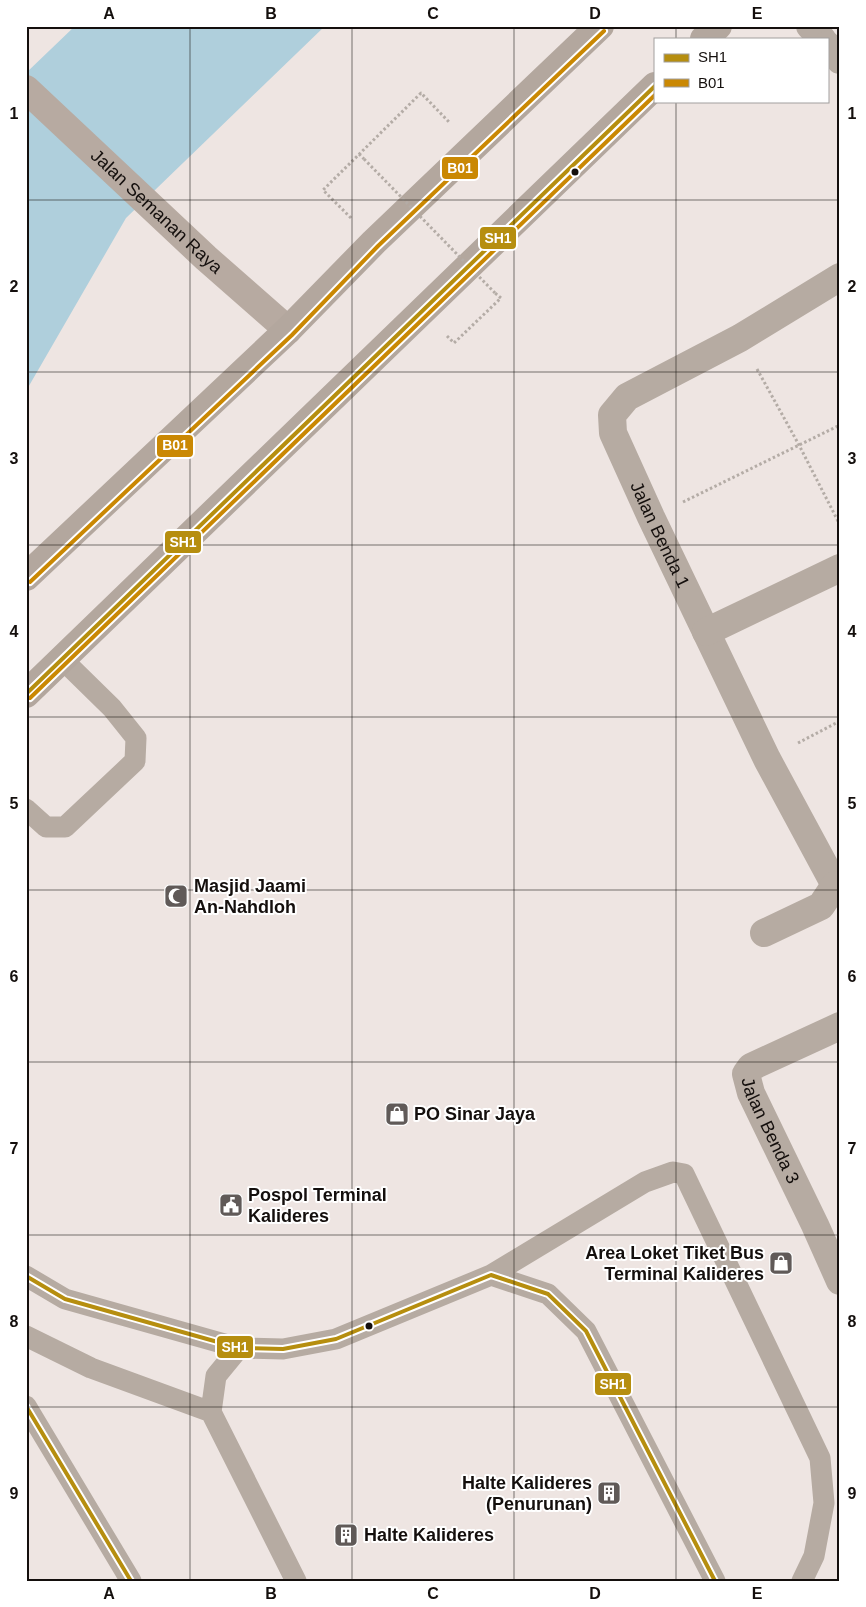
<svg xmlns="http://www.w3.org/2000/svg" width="866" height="1607" viewBox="0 0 866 1607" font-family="Arial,sans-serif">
<rect width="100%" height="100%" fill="#eee5e2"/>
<path fill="#afcfdc" d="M75,26h250l-199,192 -100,173v-318z"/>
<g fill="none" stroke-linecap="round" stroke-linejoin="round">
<path stroke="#b4aca6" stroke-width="3" stroke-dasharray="2.5 2.5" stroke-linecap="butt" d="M359,154l5,5
M351,218l-28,-28 98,-97 28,29
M447,336l7,7 47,-45 -6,-5
M757,369l42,76 41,80
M683,502l157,-77
M798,743l42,-22"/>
<path stroke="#b6aba2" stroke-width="21" d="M26,809l20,18h19l70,-66 1,-23 -24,-30 -50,-49
M491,1275l57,19 38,37 129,250
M26,1276l39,23 174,49 44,1 53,-10 155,-64 154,-93 28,-10 11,2 136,284 4,45 -10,53 -12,25
M26,1336l65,32 120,44
M239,1348l-23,28 -5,36 85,169
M26,1406l105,175"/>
<g stroke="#b6aba2" stroke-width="28">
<path d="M810,26l12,13"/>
<path d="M827,45l13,15"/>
<path id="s1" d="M840,277l-100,61 -113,59 -15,18 1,18 38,84 116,242 68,126 5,1"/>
<path d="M706,632l134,-64"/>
<path d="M764,933l57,-27 14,-21"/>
<path id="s2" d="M840,1026l-89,41 -5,7 5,19 64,132 25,56"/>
</g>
<path stroke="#b7aaa1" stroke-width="28" id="s3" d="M26,89l180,169 82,72"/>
<path stroke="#b3a79e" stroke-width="28" d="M704,39l14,-13
M26,577l262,-247 86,-88 226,-216
M26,694l629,-608"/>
<path stroke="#b4aca6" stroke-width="3" stroke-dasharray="2.5 2.5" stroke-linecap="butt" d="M364,159l131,134"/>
<g stroke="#fff" stroke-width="8">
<path id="bus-1" d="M26,694l629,-608
M26,1276l39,23 174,49 44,1 53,-10 155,-64 57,19 38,37 129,250
M26,1406l105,175"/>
</g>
<g stroke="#fff" stroke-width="8">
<path id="bus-2" d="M30,582l262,-247 86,-89 226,-215
M30,698l625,-603"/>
</g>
<use href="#bus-1" stroke="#b68e0f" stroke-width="4"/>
<use href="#bus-2" stroke="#ca8803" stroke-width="4"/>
</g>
<path fill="none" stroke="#140f0d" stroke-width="1" stroke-opacity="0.55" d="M190,26v1555M352,26v1555M514,26v1555M676,26v13M676,101v1480M26,200h814M26,372h814M26,545h814M26,717h814M26,890h814M26,1062h814M26,1235h814M26,1407h814"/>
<defs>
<g id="mosque-square" transform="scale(1.25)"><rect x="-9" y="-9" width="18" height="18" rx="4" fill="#605a58" stroke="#fff"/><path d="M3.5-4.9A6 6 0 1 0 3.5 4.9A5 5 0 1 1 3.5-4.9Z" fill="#fff"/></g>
<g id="shop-square" transform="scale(1.25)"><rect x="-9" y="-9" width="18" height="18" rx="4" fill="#605a58" stroke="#fff"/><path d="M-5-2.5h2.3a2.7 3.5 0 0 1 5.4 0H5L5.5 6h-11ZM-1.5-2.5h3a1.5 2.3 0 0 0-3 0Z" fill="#fff"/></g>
<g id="civic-square" transform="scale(1.25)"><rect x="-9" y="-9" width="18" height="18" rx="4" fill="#605a58" stroke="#fff"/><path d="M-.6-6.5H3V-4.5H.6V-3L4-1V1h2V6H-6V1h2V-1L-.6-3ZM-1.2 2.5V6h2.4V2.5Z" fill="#fff"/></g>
<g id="building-square" transform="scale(1.25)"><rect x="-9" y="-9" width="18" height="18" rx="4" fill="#605a58" stroke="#fff"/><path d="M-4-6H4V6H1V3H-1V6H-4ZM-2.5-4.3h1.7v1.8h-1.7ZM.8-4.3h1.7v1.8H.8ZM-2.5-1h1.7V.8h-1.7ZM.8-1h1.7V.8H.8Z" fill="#fff"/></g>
</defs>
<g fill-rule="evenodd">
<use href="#mosque-square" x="176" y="896"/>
<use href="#shop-square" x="397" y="1114"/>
<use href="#civic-square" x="231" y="1205"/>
<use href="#shop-square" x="781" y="1263"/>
<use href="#building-square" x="609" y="1493"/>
<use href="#building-square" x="346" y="1535"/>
</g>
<g fill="#140f0d" stroke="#fff" stroke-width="2">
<circle cx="575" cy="172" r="4.5"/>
<circle cx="369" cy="1326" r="4.5"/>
</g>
<g text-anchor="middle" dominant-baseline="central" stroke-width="4" stroke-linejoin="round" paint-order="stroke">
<g font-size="18" fill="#140f0d" stroke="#fff">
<text stroke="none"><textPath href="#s3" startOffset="179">Jalan Semanan Raya</textPath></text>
<text stroke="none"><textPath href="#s1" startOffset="398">Jalan Benda 1</textPath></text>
<text stroke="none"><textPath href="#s2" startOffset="168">Jalan Benda 3</textPath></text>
</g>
<g font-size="18" font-weight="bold" fill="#140f0d" stroke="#fff" text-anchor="start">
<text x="194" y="886">Masjid Jaami<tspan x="194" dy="21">An-Nahdloh</tspan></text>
<text x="414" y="1114">PO Sinar Jaya</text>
<text x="248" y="1195">Pospol Terminal<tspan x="248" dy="21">Kalideres</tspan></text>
<text x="764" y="1253" text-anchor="end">Area Loket Tiket Bus<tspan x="764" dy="21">Terminal Kalideres</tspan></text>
<text x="592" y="1483" text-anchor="end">Halte Kalideres<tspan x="592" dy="21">(Penurunan)</tspan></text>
<text x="364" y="1535">Halte Kalideres</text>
</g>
</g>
<g stroke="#fff" stroke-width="2">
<rect x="441" y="156" width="38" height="24" rx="5" fill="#ca8803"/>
<rect x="479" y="226" width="38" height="24" rx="5" fill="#b68e0f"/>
<rect x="156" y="434" width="38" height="24" rx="5" fill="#ca8803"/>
<rect x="164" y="530" width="38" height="24" rx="5" fill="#b68e0f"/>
<rect x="216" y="1335" width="38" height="24" rx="5" fill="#b68e0f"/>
<rect x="594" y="1372" width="38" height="24" rx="5" fill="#b68e0f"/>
</g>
<g font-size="14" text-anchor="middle" font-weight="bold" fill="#fff">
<text x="460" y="173">B01</text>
<text x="498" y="243">SH1</text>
<text x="175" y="450">B01</text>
<text x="183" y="547">SH1</text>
<text x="235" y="1352">SH1</text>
<text x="613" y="1389">SH1</text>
</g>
<rect width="866" height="1607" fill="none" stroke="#ffffff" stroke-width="55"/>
<rect x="654" y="38" width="175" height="65" fill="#ffffff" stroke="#a19f9e"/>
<rect x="664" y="54" width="25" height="8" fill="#b68e0f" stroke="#a19f9e"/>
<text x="698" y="62" font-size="15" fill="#140f0d">SH1</text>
<rect x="664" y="79" width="25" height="8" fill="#ca8803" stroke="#a19f9e"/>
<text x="698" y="88" font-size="15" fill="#140f0d">B01</text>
<rect x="28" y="28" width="810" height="1552" fill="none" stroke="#140f0d" stroke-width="2"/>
<g font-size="16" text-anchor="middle" font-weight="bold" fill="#140f0d">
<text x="109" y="19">A</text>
<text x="271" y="19">B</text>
<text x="433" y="19">C</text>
<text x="595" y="19">D</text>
<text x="757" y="19">E</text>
<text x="14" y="119">1</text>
<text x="852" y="119">1</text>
<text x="14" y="292">2</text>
<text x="852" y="292">2</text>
<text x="14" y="464">3</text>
<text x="852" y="464">3</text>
<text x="14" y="637">4</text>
<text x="852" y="637">4</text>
<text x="14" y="809">5</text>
<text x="852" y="809">5</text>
<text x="14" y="982">6</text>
<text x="852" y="982">6</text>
<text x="14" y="1154">7</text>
<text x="852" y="1154">7</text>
<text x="14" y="1327">8</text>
<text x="852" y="1327">8</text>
<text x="14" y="1499">9</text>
<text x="852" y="1499">9</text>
<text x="109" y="1599">A</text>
<text x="271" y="1599">B</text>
<text x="433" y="1599">C</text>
<text x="595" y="1599">D</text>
<text x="757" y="1599">E</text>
</g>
</svg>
